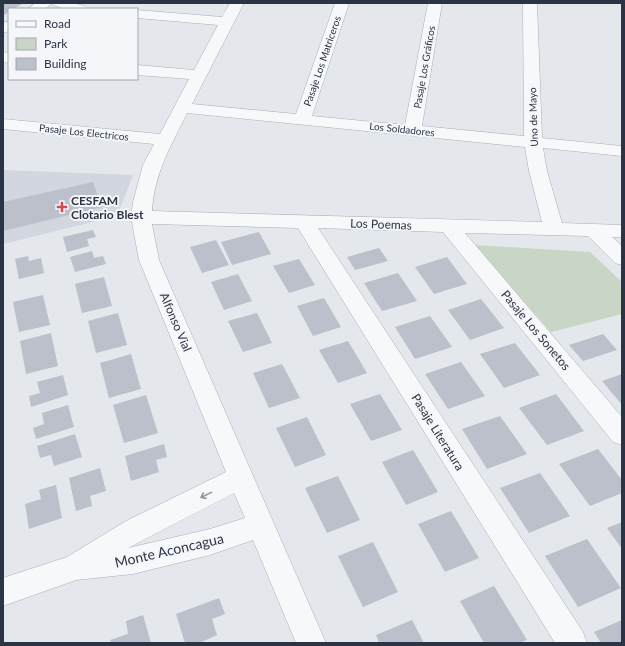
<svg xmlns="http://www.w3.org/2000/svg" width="625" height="646" viewBox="0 0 625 646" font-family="Lato,sans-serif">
<rect width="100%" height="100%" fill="#e4e7ec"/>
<path fill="#d2d6de" d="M3,170l130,5 -16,41 -114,28z"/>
<path fill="#c9d6c5" d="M474,245l116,7 32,30v32l-71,18z"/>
<path fill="#bbc0ca" d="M3,3h20l-9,6h-5v3l-6,4z
M93,182l9,25 -99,24v-29z
M93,230l3,7 -9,2 2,7 -22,6 -4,-15z
M259,232l12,22 -39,11 -11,-23z
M216,240l13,25 -27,8 -12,-26z
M379,248l9,13 -33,9 -8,-13z
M92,251l2,7 9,-2 3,8 -31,8 -5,-15z
M28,256l1,5 12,-3 3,15 -25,6 -4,-20z
M447,257l20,27 -33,10 -19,-27z
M299,259l16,26 -26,8 -16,-27z
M398,273l19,28 -35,10 -18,-28z
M238,274l14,27 -28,9 -13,-28z
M104,277l8,29 -30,7 -7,-29z
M43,295l7,30 -31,7 -6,-30z
M324,298l17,29 -28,9 -16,-30z
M481,299l23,29 -34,12 -22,-30z
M118,313l9,32 -31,8 -8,-32z
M257,313l15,30 -29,9 -15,-31z
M430,316l22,31 -37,12 -20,-32z
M51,333l7,33 -32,8 -6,-33z
M603,334l14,16 -34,11 -14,-16z
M348,341l19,32 -29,10 -19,-33z
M515,343l25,32 -36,13 -24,-34z
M131,354l10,35 -32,9 -9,-35z
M461,362l24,34 -37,13 -23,-35z
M282,364l18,34 -31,10 -16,-35z
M622,374v31l-20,-24z
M63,375l5,20 -37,12 -2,-11 11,-3 -3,-11z
M380,394l22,36 -31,11 -21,-37z
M556,394l28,37 -37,14 -28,-37z
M146,395l12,38 -34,10 -11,-38z
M68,405l6,22 -38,12 -3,-11 11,-4 -2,-11z
M500,416l27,38 -40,15 -25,-40z
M307,417l19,38 -31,12 -19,-39z
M75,434l7,23 -28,9 -3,-11 -11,3 -3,-12z
M164,444l3,13 -11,3 3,12 -28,9 -6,-25z
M598,449l24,31v13l-32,13 -31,-42z
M413,450l25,42 -32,13 -24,-43z
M100,468l6,23 -16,5 2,10 -16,5 -7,-33z
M540,473l30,43 -41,17 -29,-45z
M338,476l22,44 -33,13 -22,-45z
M56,485l6,33 -33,11 -4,-25 16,-5 -2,-9z
M451,511l28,47 -34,14 -27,-48z
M622,522v27l-15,-21z
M587,539l34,49 -43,19 -33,-51z
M373,542l25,50 -35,15 -25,-51z
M494,586l33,54 -8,3h-35l-24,-42z
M219,598l6,16 -13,5 5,16 -18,8h-14l-9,-29z
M143,615l8,28h-40l-1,-3 18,-6 -2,-13z
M412,620l12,23h-45l-3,-8z
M622,620v23h-21l-7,-11z"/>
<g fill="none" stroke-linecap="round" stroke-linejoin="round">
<g stroke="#a9aeb7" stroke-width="1">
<path id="street" d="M35,3h38l12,3 2,3h-23l-13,-5 -6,5h-17z
M230,3h14l-52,101 104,10 39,-111h14l-37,113 93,9 23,-122h14l-20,123 102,10 -1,-133h14l5,135 80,8v10l-79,-8 4,23 15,52 60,2v12h-10l10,9v19l-7,-2 -27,-27 -123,-3 157,184v28l-9,-3 -170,-210 -125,-4 265,404 4,11h-32l-257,-415 -146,-4 7,36 167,383h-30l-43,-103 -43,15 -77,19 -57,6 -73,26v-28l64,-21 59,-36 100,-49 -87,-212 -8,-43 2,-15 10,-37 11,-21 -151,-15v-10l157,15 29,-55 -52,-4v-10l57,5 24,-45 -81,-7v-8l85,7zM187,113l338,34 4,24 13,51 -390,-11c2,-37 19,-65 35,-98zM234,493l11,25 -35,11 -82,19z
M9,21v10l-6,2v-10z
M3,52l6,1v10l-6,-1z"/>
</g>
<use href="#street" fill="#f7f8fa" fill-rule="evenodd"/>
</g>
<defs><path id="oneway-shaft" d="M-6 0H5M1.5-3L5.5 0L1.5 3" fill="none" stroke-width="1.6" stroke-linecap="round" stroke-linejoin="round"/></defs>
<use stroke="#9196a0" href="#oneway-shaft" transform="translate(206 495) rotate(154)"/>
<path fill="#d1495b" stroke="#f4f6f9" stroke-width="1.5" d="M60 201h4v4h4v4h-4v4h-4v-4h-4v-4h4z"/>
<g text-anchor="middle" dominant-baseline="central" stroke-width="4" stroke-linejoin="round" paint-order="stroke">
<g font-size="10" fill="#2b3445" stroke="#f4f6f9">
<text transform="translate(322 61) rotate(-71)">Pasaje Los Matriceros</text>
<text transform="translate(424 67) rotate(-80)">Pasaje Los Gráficos</text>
<text transform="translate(533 117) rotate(-92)">Uno de Mayo</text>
<text transform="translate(402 129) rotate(6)">Los Soldadores</text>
<text transform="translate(84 132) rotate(6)">Pasaje Los Electricos</text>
</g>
<g font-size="12" font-weight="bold" fill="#2b3445" stroke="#f4f6f9" text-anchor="start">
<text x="71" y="200">CESFAM<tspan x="71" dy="14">Clotario Blest</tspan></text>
</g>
<g font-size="12" fill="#2b3445" stroke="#f4f6f9">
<text transform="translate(381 224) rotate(2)">Los Poemas</text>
<text transform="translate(176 322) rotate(67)">Alfonso Vial</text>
<text transform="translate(536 330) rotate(50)">Pasaje Los Sonetos</text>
<text transform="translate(438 432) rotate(58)">Pasaje Literatura</text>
</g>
<g font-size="14" fill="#2b3445" stroke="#f4f6f9">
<text transform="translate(169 550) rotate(-13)">Monte Aconcagua</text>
</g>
</g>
<rect width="625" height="646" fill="none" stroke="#2b3445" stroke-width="8"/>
<rect x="8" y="8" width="130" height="72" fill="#f4f6f9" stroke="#a4a8b1"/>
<rect x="16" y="21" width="20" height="6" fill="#f7f8fa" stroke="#a4a8b1"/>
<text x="44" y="28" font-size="12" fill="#2b3445">Road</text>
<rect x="16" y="38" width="20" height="12" fill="#c9d6c5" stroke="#a4a8b1"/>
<text x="44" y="48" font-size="12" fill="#2b3445">Park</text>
<rect x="16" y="58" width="20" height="12" fill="#bbc0ca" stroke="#a4a8b1"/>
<text x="44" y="68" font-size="12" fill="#2b3445">Building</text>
</svg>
